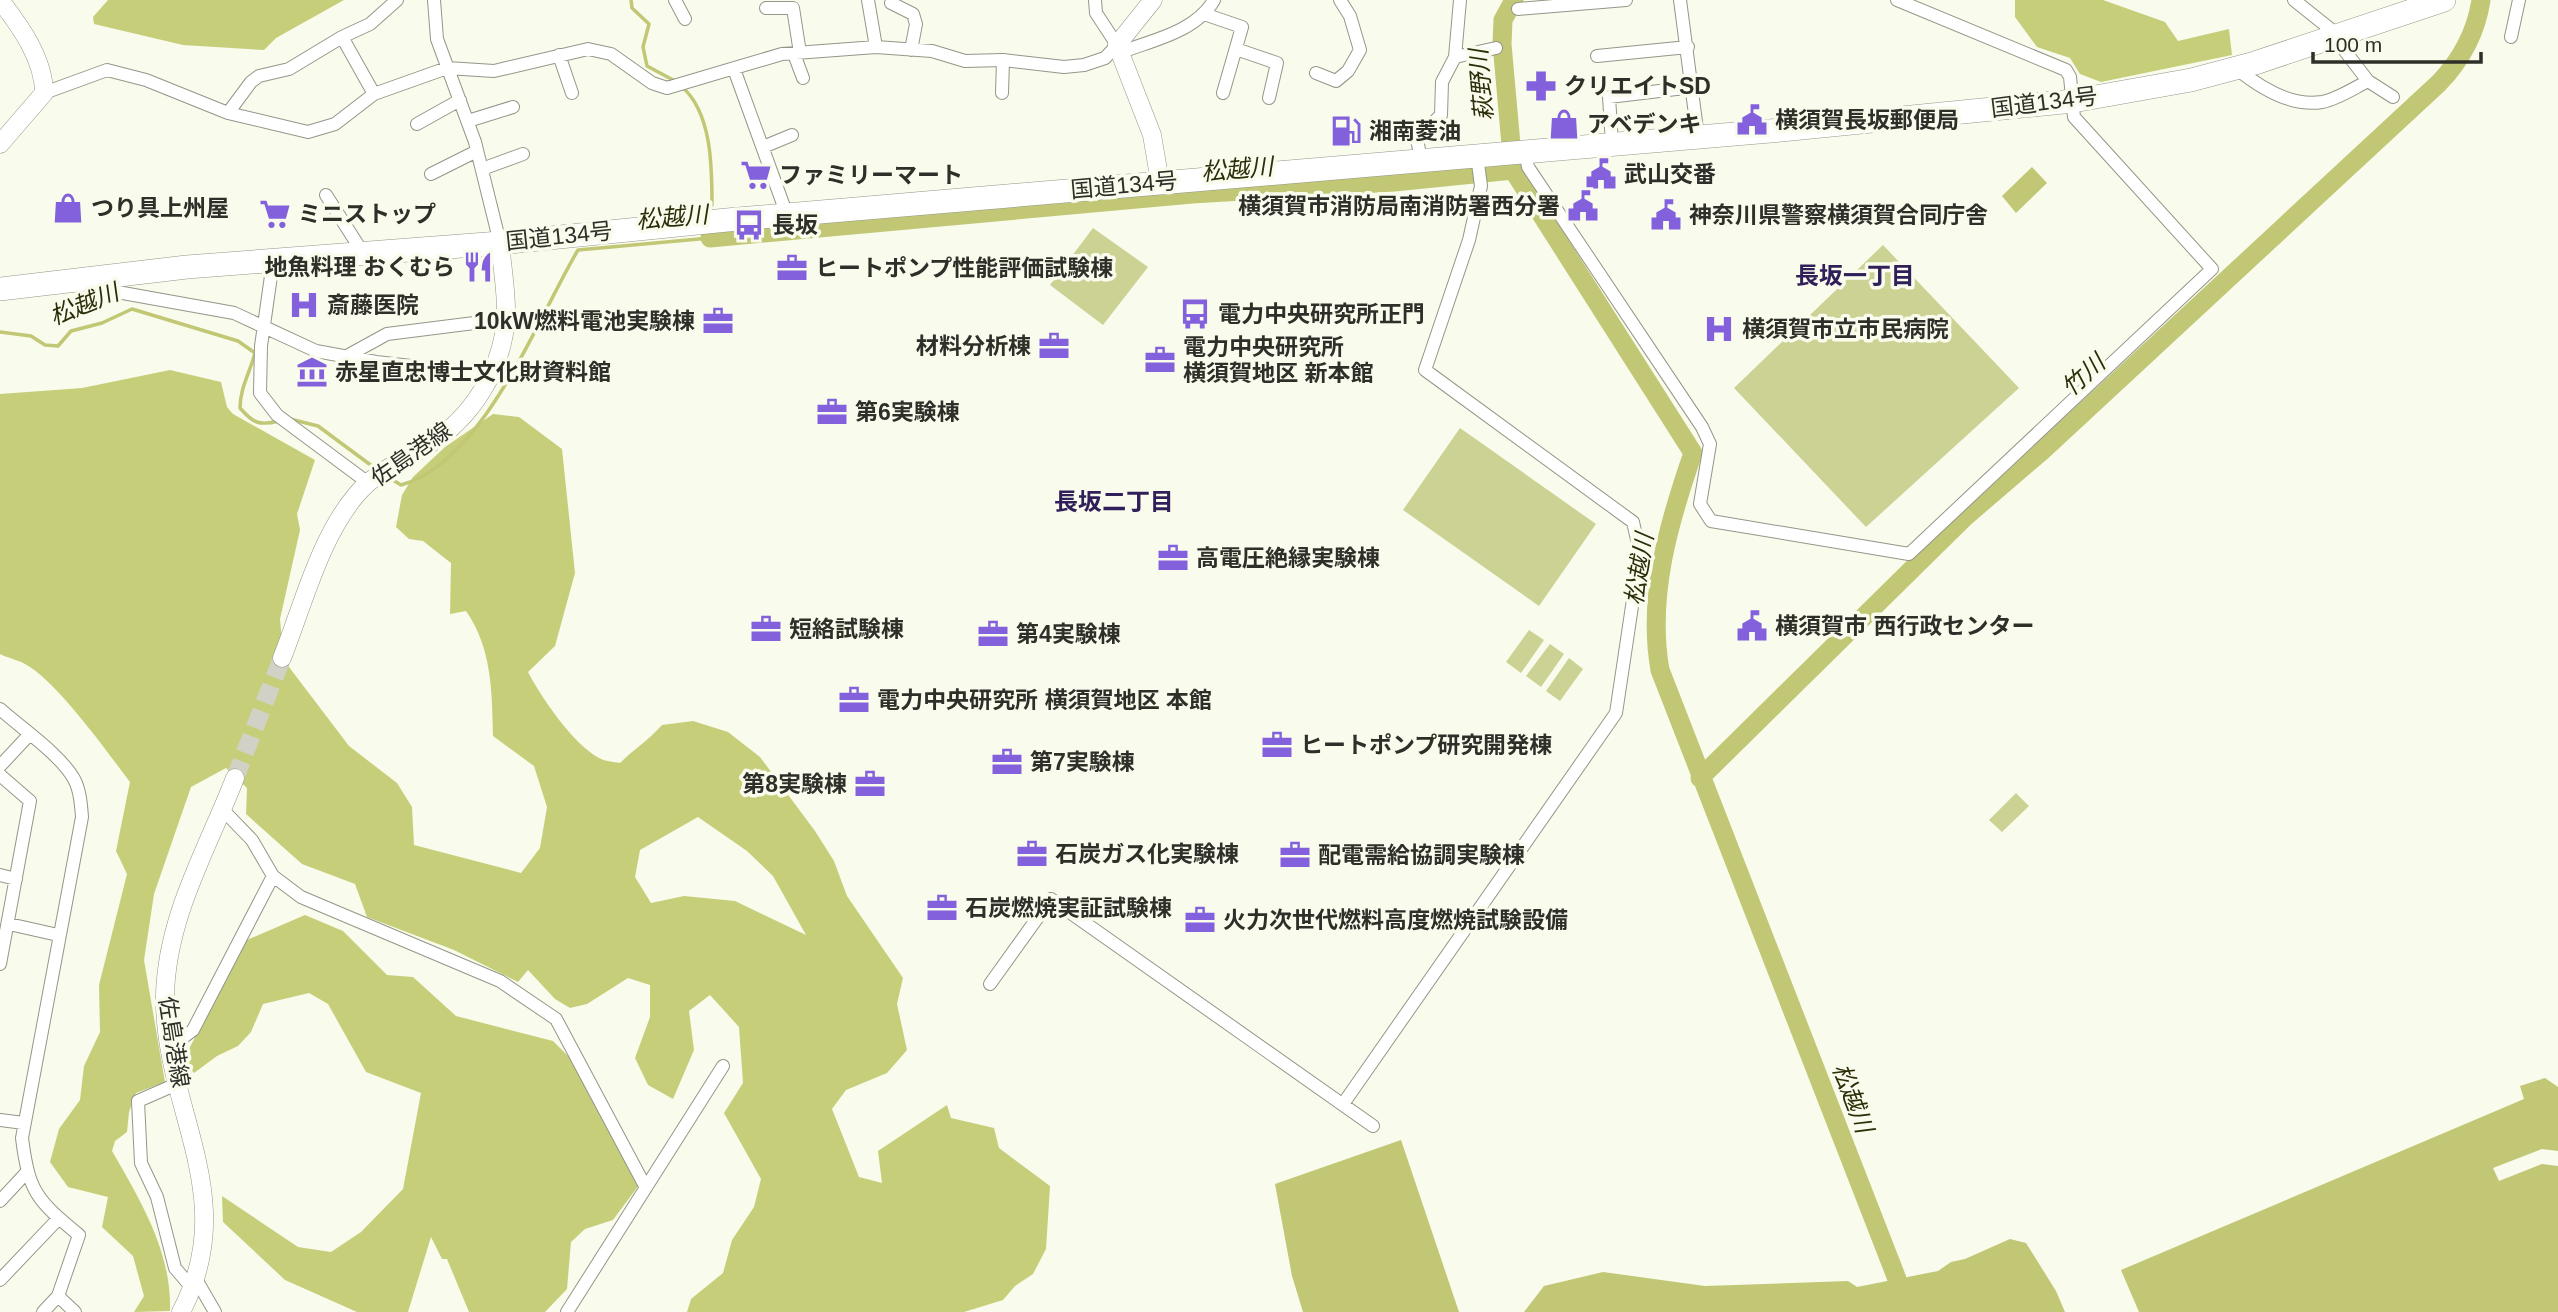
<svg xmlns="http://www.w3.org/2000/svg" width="2558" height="1312" viewBox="0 0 2558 1312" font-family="Helvetica,'Noto Sans JP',sans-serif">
<rect width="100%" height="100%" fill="#f9fbec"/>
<path fill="#ccd293" d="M1093,228l55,39 -45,58 -53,-40z
M1883,245l136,143 -153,139 -132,-139z
M1460,428l136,96 -57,82 -136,-96z
M1529,630l15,10 -23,33 -15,-11z
M1550,644l14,10 -23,33 -15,-11z
M1569,658l14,11 -23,32 -14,-10z
M2016,793l13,13 -27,26 -13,-12z"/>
<path fill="#c7ce7a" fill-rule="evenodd" d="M108,0h236l-68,38 -12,12 -81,-5 -89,-21 -1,-7z
M2015,0h88l62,22 13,19 51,-12 3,26 -131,27 -21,-8 -10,-16 -33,-11 -22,-30z
M170,370l51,12 6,25 6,7 82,46 -18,54 3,16 -20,89 3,34 6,14 60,79 48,37 15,24 2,38 107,28 19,-25 7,-41 -13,-41 -41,-30c-1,-44 -1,-88 -27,-125l-16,3 1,-51 -28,-22 -14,-2 -13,-12 6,-32 11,-18 32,-30 48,-33 26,3 43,32 13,124 -20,73 -27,26c13,25 45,72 71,86 5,3 15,4 21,5 14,-14 29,-23 42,-38l31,-4 35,11 32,25 55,74 19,30 13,35 56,82 -6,26 10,46 -20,23 -41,17 -14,19 27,68 23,6 -4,-32 69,-46 4,13 43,10 5,20 51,38 -4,63 -13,25 -18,12 -12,14 -39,12h-277l4,-13 32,-26 9,-33 22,-33 7,-28 -37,-66 19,-30 -4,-56 -29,-32 -21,16 5,39 -21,49 -25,-14 -13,-27 15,-41v-32l-22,-7 -41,26 -17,4 -15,-9 -27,-29 -10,12 -64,-32 -87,-33 -12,-33 -53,-20 -56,-50 1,-26 -21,-20 -35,19 -37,107 -10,66 21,122 -29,11 -7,19 -2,20 -12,9 -3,10c29,50 60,102 58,160l-36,1 10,-16 -11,-40 -31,-29 6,-30 -40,-10 -18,-25 9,-33 21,-29 4,-34 16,-34 -1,-47 28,-111 -11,-23 14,-69c-22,-29 -74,-102 -105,-118 -7,-4 -17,-6 -25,-10v-260l82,-6zM698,817l49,34 26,25 33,59 -71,-34 -51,-5 -33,7 -16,-26 5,-27z
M305,915l38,16 44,44 26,2 43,39 97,25 20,20 66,124 -26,35 -28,9 -14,13 -4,47 -22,23h-76l-22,-53h-5l-11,-22 -23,75h-51l-72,-32 -62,-58 -1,-26 76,51 33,5 30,-20 42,-43 18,-96 -55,-21 -38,-68 -19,-11 -46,11 -12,28 -13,14 -21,10 -23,17 -11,-13 64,-120z"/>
<path fill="#c1c774" d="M2032,167l15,16 -31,30 -14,-17z
M2545,1078l13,9v64l-16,-2 -49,19 6,13 43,-17 16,2v146h-419l-18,-42 403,-171 -4,-13z
M1401,1140l58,172h-156l-11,-36 -17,-92z
M2010,1239l16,4 30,48 9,21h-541l20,-26 59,-14 102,14 143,-5 9,6 81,-16 13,-9 14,-3z"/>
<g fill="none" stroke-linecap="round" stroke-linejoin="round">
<path stroke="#c1c774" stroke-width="3.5" d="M631,0l1,8 17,16 -6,23 4,19 28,15
M681,86c31,26 31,81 31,119
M0,332l31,4 14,9 13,1 13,-15 31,-8 30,-14 106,32 17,12c-5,19 -15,35 -15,55 13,15 19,18 39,13
M290,419l28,7 58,43
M388,477l13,8c83,-23 136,-166 177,-235l132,-12v-6"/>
<path stroke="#c1c774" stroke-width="19" d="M1513,167l-11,-123 1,-24 11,-20
M710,238l482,-44 202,-12 119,-12 180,283c-24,69 -46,143 -33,217l237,609
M1700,778l265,-261 77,-66 397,-368c23,-24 37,-50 42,-83"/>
<path stroke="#d1d2c5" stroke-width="18" stroke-dasharray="18 9" stroke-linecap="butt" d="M235,778l47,-120"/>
<g stroke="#949689" stroke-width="14">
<path id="street" d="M434,0l3,39 38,103 25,101
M675,0l10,19
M868,0l8,47
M1680,0l18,137
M2294,0l45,36
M891,3l22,11 3,10 -5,26
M766,8h27l7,45
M1518,9l108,-9
M1204,14l38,13 -19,66
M342,37l32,57
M2511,37l8,-37
M2335,38l33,43 25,16
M1236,49l41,14 -8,35
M1119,53c33,-13 77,-21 95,-53
M794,54l9,24
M559,55l13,38
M1597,56l91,-9
M1455,57l41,-9
M2236,68c23,19 55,39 86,34 16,-3 32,-14 46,-21
M734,69l53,146
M1316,73l20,8 12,-10 12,-21 -10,-34 -10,-16
M44,93l63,-23 39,10 82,33 80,19 27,-8 39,-30 73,-26 47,3 94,-22 23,5 41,29 15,5 115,-34 94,-7 56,4 33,10 38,-1 61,7 20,-2 21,-7 12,-13 -21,-32 -1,-13
M1002,93l1,-33
M228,113l23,-31 8,-6 30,-7 53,-32 28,-13 27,-24
M468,121l45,-14
M417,124l43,-24
M1612,143l-3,-46 84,-10
M763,147l29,-12
M1525,151l3,16 174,260 8,17 -10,60 11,17 198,33 303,-285 -138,-152 -4,-40 -4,-7 -169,-70
M1421,160l-4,-21 24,-24 1,-33 13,-25 5,-57
M482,169l41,-15
M431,174l46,-23
M326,195l37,58
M273,262l-12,84 -1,47 17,22 90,67
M84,281l11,7 139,25 82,38 60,11 114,13
M347,356l40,-22 119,-15
M0,709c21,19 60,45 74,70 6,11 7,25 8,38l-60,321c7,55 15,62 57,97l-21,61 -15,16
M0,766l29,-31
M0,775l30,26 -30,163
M222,809l30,31 21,36 28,21 199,84 56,38 89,167
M0,875l16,4
M9,924l49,11
M990,984l61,-85 322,227
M170,1047l23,-17 80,-154
M179,1083l-41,18 3,62 16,34 18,71 18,21
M1343,1104l273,-391 24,-160 -7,-31 -208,-152 44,-130 12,-54 -4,-30
M0,1120l24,3
M0,1201l26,-28
M0,1280l59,-62
M197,1281l18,31
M58,1296l17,16
M567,1312l156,-246"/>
</g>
<g stroke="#949689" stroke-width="19">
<path id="secondary" d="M0,0c20,26 44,59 44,93l-44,51
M1153,0l-36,45 35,90 8,47
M282,658c21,-53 38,-121 75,-164 19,-23 46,-33 71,-49 44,-27 74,-75 78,-127 1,-25 -4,-51 -6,-75
M181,1312c61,-116 -18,-203 -16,-317 2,-79 42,-145 70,-217"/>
</g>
<g stroke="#949689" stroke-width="24">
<path id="highway" d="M0,289l187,-22 313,-24 227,-23 1054,-90 292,-29 118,-21 64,-17 189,-63"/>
</g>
<use href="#street" stroke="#fff" stroke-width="12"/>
<use href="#secondary" stroke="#fff" stroke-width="18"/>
<use href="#highway" stroke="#fff" stroke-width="23"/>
</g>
<defs>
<g id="pharmacy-bare" transform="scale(2.415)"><path d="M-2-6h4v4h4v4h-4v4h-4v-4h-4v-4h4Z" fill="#8361dc" stroke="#f9fbec" stroke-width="2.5" paint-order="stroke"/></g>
<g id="civic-bare" transform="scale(2.415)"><path d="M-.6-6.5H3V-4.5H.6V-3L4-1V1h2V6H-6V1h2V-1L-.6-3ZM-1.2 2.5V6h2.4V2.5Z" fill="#8361dc" stroke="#f9fbec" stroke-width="2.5" paint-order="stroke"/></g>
<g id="shop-bare" transform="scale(2.415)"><path d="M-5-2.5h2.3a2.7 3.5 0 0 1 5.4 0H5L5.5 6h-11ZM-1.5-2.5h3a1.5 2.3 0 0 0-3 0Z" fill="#8361dc" stroke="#f9fbec" stroke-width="2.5" paint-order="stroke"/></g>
<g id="fuel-bare" transform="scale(2.415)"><path d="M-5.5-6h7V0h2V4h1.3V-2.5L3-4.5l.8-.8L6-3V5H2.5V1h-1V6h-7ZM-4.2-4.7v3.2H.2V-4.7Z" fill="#8361dc" stroke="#f9fbec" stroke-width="2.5" paint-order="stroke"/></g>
<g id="supermarket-bare" transform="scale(2.415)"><path d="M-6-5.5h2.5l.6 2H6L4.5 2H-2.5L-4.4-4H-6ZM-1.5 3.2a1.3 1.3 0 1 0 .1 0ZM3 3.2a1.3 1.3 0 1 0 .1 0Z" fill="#8361dc" stroke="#f9fbec" stroke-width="2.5" paint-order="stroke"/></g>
<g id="bus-bare" transform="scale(2.415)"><path d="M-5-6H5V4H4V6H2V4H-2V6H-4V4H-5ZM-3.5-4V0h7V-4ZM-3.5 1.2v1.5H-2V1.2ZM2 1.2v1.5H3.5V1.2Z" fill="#8361dc" stroke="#f9fbec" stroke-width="2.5" paint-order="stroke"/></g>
<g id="restaurant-bare" transform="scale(2.415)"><path d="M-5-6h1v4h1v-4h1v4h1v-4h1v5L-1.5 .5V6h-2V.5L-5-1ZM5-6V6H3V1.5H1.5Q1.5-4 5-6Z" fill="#8361dc" stroke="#f9fbec" stroke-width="2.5" paint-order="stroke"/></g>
<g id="office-bare" transform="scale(2.415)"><path d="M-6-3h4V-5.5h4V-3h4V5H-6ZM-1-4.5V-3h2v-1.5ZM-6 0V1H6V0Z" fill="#8361dc" stroke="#f9fbec" stroke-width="2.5" paint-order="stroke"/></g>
<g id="hospital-bare" transform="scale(2.415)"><path d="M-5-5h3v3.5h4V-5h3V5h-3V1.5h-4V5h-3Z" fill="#8361dc" stroke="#f9fbec" stroke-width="2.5" paint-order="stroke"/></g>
<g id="museum-bare" transform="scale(2.415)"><path d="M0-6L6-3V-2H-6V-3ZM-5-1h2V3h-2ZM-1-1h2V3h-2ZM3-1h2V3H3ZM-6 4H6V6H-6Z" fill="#8361dc" stroke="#f9fbec" stroke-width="2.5" paint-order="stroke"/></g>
</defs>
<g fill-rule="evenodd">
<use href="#pharmacy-bare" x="1541" y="86"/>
<use href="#civic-bare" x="1752" y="120"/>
<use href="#shop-bare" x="1564" y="124"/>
<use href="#fuel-bare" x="1346" y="131"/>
<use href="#civic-bare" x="1601" y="174"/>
<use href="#supermarket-bare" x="756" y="175"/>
<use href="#civic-bare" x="1583" y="206"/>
<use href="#shop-bare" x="68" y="208"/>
<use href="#supermarket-bare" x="275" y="214"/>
<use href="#civic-bare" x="1666" y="215"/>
<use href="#bus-bare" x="749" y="225"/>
<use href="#restaurant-bare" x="478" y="267"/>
<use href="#office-bare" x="792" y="268"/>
<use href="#hospital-bare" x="304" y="305"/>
<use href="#bus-bare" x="1195" y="314"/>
<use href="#office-bare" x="718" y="321"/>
<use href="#hospital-bare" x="1719" y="329"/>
<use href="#office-bare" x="1054" y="346"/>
<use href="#office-bare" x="1160" y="360"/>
<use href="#museum-bare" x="312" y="372"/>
<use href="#office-bare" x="832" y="412"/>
<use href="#office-bare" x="1173" y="558"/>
<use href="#civic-bare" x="1752" y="626"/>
<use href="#office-bare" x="766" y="629"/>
<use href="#office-bare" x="993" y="634"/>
<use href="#office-bare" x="854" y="700"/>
<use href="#office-bare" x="1277" y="745"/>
<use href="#office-bare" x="1007" y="762"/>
<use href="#office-bare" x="870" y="784"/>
<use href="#office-bare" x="1032" y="854"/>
<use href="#office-bare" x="1295" y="855"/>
<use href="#office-bare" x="942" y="908"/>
<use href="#office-bare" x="1200" y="920"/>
</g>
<g text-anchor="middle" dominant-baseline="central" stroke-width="7" stroke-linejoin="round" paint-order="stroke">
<g font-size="23" font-weight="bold" fill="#2f2f2a" stroke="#f9fbec" text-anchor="start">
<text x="1564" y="86">クリエイトSD</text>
<text x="1775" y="120">横須賀長坂郵便局</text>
<text x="1587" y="124">アベデンキ</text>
<text x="1369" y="131">湘南菱油</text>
<text x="1624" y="174">武山交番</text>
<text x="779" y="175">ファミリーマート</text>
<text x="1560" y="206" text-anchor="end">横須賀市消防局南消防署西分署</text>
<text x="91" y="208">つり具上州屋</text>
<text x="298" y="214">ミニストップ</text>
<text x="1689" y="215">神奈川県警察横須賀合同庁舎</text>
<text x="772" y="225">長坂</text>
<text x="455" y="267" text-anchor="end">地魚料理 おくむら</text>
<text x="815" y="268">ヒートポンプ性能評価試験棟</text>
<text x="327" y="305">斎藤医院</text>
<text x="1218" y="314">電力中央研究所正門</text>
<text x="695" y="321" text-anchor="end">10kW燃料電池実験棟</text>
<text x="1742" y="329">横須賀市立市民病院</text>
<text x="1031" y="346" text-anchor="end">材料分析棟</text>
<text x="1183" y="347">電力中央研究所<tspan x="1183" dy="26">横須賀地区 新本館</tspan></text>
<text x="335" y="372">赤星直忠博士文化財資料館</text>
<text x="855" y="412">第6実験棟</text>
<text x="1196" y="558">高電圧絶縁実験棟</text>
<text x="1775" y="626">横須賀市 西行政センター</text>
<text x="789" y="629">短絡試験棟</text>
<text x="1016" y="634">第4実験棟</text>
<text x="877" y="700">電力中央研究所 横須賀地区 本館</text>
<text x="1300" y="745">ヒートポンプ研究開発棟</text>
<text x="1030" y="762">第7実験棟</text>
<text x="847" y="784" text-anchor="end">第8実験棟</text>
<text x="1055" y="854">石炭ガス化実験棟</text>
<text x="1318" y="855">配電需給協調実験棟</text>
<text x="965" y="908">石炭燃焼実証試験棟</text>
<text x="1223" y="920">火力次世代燃料高度燃焼試験設備</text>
</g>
<g font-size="23" fill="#2f2f2a" stroke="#f9fbec">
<text transform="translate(2044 102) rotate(-7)">国道134号</text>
<text transform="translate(1124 185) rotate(-5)">国道134号</text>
<text transform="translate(559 236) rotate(-6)">国道134号</text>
<text transform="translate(411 454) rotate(-35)">佐島港線</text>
<text transform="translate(174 1042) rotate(81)">佐島港線</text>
</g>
<g font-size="24" font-style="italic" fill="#2c2e09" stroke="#f9fbec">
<text transform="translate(1481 85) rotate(-95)">萩野川</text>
<text transform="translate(1237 169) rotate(-5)">松越川</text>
<text transform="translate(672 217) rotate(-5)">松越川</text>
<text transform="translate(84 304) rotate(-22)">松越川</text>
<text transform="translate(2083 375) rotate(-42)">竹川</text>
<text transform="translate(1639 569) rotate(-81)">松越川</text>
<text transform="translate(1853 1098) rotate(69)">松越川</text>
</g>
<g font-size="24" font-weight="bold" fill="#301f59" stroke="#f9fbec">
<text x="1855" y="275">長坂一丁目</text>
<text x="1114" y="501">長坂二丁目</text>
</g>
</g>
<path d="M2313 52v10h168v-10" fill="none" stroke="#2f2f2a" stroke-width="3.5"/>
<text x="2324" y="52" font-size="21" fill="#2f2f2a" stroke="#f9fbec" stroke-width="5" paint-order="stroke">100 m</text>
</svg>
